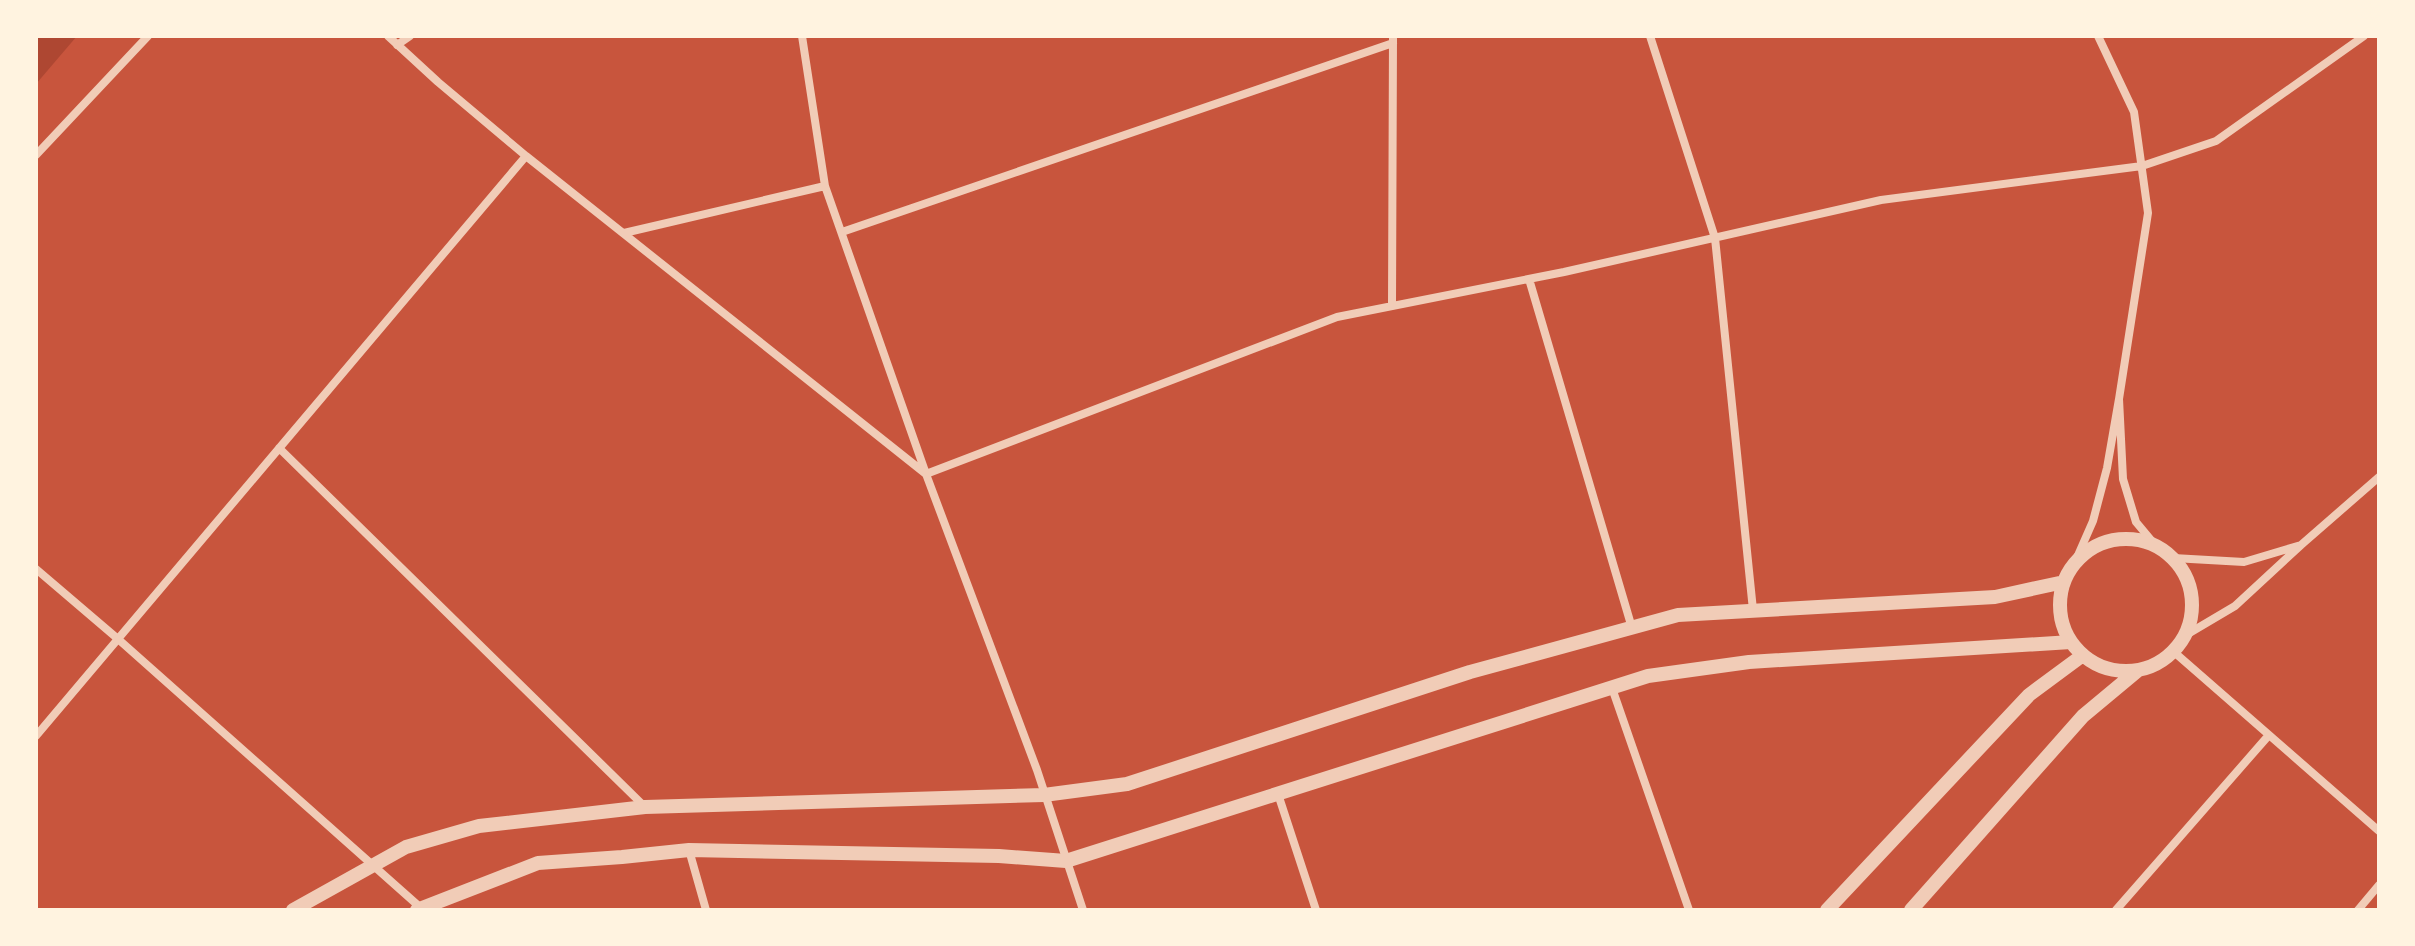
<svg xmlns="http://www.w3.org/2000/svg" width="2415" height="946" viewBox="0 0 2415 946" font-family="'DM Sans',sans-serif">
<rect width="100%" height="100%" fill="#c8553d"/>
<path fill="#ae4732" d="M36,36h41l-41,48z"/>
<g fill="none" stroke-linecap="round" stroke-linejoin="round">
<path stroke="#f1ccb7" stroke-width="8" d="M388,36l50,46 88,74 400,318 411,-157 227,-45 317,-72 261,-34 74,-25 148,-105
M802,36l23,150 101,288 111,296 46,140
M1650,36l65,202 38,372
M2098,36l36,76 14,101 -29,186
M397,45l13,-9
M36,155l112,-119
M842,232l551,-189
M624,233l201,-47
M1529,279l103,349
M1392,306l1,-270
M279,448l365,358
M2301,545l78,-68
M2173,558l71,4 57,-17 -66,61 -49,29
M2075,562l18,-41 14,-53 12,-69 4,80 13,43 20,24
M36,569l82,70 303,269
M2174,652l205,179
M1612,688l77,222
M36,736l490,-580
M1278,794l38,116
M689,850l17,60
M2116,910l153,-175
M2358,910l21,-25"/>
<path stroke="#f1ccb7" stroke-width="14" d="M2060 605a66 66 0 1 1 132 0a66 66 0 1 1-132 0Z
M293,910l113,-63 73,-21 166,-19 399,-12 83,-11 343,-112 208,-57 317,-18 69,-15
M417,910l121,-47 84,-6 67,-7 310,6 67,5 582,-185 101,-14 322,-20
M1827,910l202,-215 54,-40
M1911,910l172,-194 54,-45"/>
</g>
<rect width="2415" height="946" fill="none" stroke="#fff3e0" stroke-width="76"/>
</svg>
